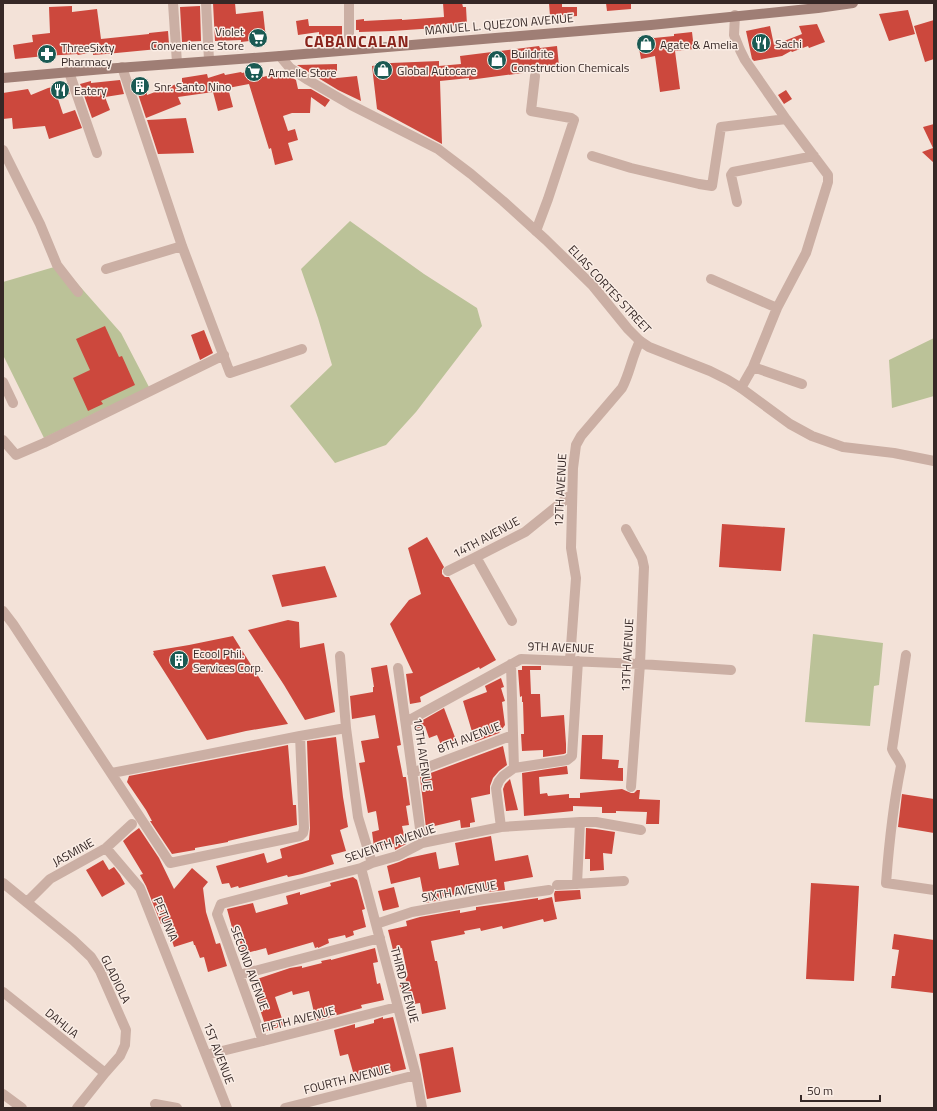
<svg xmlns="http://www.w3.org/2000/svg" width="937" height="1111" viewBox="0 0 937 1111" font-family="'Titillium Web',sans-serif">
<rect width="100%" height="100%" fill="#f3e2d8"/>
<path fill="#bbc298" d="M350,221l74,53 53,34 5,18 -66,86 -30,33 -51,18 -45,-57 42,-41 -14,-47 -17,-49z
M61,265l60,68 28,54 -105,51 -41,-83v-73z
M934,338v58l-42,12 -3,-48z
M813,634l70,9 -4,42 -5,1 -4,40 -65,-4z"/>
<path fill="#cc483d" d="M213,3h22l1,11 27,-3 3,28 -25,3v-2l-26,1z
M443,3h19l1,4h3l1,18 -31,1v2l-44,3 -33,1v-2h-3v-10l8,-1v2l38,-2v1l42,-3z
M549,3h13v4h15v9l-14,1v-2l-13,1z
M606,3h25v6l-24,2z
M72,6v6l25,-3 4,30 48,-5v-1l19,-2 1,13 -11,1v4l-52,5 -13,1v-3l-15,3 -1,-1 -32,2 -30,3 -2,-14 20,-3 -1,-7 18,-2 -1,-26z
M200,6l1,35 -19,1 -2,-35z
M908,10l7,24 -26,7 -10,-27z
M308,19l1,7h33v10l-23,1v-5l-21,3 -2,-14z
M934,20v39l-9,3 -11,-36z
M817,24l8,18 -16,6 -1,-2 -16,6 -1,-1 -9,5 -28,5 -2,-2 -6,-28 24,-5 4,19 28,-11 -3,-8z
M692,32l2,17 -19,2 5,38 -20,3 -5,-36 -14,3 -3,-16 16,-3v-2l20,-2v-2z
M539,46l1,2 17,-2 2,20 -17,2v2h-7l-5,2 -61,8v-2l-29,3 2,63 -65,-35 -5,-43 19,-3 48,-2v5l22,-2 -1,-8z
M337,64v14l20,-2 4,25 -23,-11 -41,-25z
M261,68l2,9 18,-5 1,4 6,-1 8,5 2,9h13l19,11 -5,7 -14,-10 -1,16h-18l-9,3 5,15 7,-2 3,11 -10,3 5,17 -18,5 -4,-17 -2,1 -20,-65 -21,4 5,19 -15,4 -5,-19 -35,5 3,7 -35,14 -13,-39 12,-1 2,17 35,-13v-4l25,-4 1,4 16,-5 1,2 16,-3 1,1z
M120,80l4,14 -19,3 5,13 -18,8 -12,-34 11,-3v2z
M66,84l4,10 -13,2 6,18 12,-4 7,18 -33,11 -4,-13 -32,3 -1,-11 -9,1v-26l25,-4 3,6 17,-7z
M786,90l6,9 -8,5 -6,-9z
M186,118l8,35 -36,1 -11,-34z
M934,124v39l-12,-11 11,-4 -10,-21z
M105,326l14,31 3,-1 13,29 -34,16 2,3 -15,7 -15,-33 17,-8 -14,-31z
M204,330l9,23 -13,7 -9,-25z
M722,524l63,4 -4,43 -62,-4z
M427,537l17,30 -2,3v4l3,3h4l47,83 -16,9 -1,-2 -59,30 1,5 -11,2 -4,-30 7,-1 -23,-49 19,-24 12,-6 -13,-46z
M325,566l12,31 -55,10 -10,-32z
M288,620l11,2 1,26 24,-5 11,69 -30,8 -21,-35 -36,-55z
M233,636l55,88 -42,7 -39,9 -33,-53 -21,-33 1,-1 -1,-2 36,-6z
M387,665l14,80 -4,1 6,31h3l4,28 -4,1 3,19 -7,1 4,18 -11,6 -1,-6 -20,3 -2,-15 7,-2 -3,-19 -8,2 -9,-50 6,-1 -4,-21 18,-3 -4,-23 -23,4 -2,-23 23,-4v-5h1l-3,-19z
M522,666h19v4h-11l1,24h9l1,23 23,-2 2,29v9l-2,1 -21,3v-7l-21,1 -1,-17h3l-1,-32h-1v-6l-2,1 -2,-27h4z
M501,678l3,9 -3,1 4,13 -3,1 3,23 -6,8 -24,9 -12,-41 24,-9 -2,-6z
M444,708l12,32 -15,5 -4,-10 -8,3 -4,-12 -11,4v-5z
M582,735h21l-1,24 17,1 -1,8h5v13l-43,-2z
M336,737l7,60 5,30 -8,3 6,21 -15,4 3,9 -32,10 -14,3 -1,-2 -48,13 -1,-2 -7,2 -2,-5 -7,1 -6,-18 48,-13 3,10 15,-5 -2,-9 29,-9 1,-12 -3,-87z
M288,745l5,60h3l1,20 -69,16v1l-33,6v2l-23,4 -22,-33h2l-6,-11 -19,-28 2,-6z
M503,746l4,19 -8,6 -6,7 -3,8v8l-19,4 4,24 -5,1v4l-9,1 -1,-8 -34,8 -6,-51z
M567,766l1,8 -29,3 1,17 7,-1 1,3 21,-2v4h11v-5l42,-4 9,4h3l3,-3h3l-1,9 21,1 -1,24h-13l1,-12 -31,-1v2h-14v-6l-29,-1v5l-49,5 -2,-43z
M510,779l8,31 -12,1 -3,-22 2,-5z
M902,794l32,5v34l-36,-6z
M139,828l20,30 15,31 18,-21 16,14 -5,6 3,24 10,32 4,-1 7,23 -19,6 -4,-15 -4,1 -5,-13h-1l-1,-4 -19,6 -8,-25 -5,2 -15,-38 -6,-11 3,-1 -20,-33 8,-7z
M586,828l10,1 19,3 -3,22 -9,-1 1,17 -14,1v-12h-5z
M491,836l4,25 33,-6 5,22 -29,5 1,8 -18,2v-3l-46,8v3l-16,3 -5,-26 -29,7 -4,-18 12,-4 9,-4 28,-6 3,17 20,-4 -4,-22z
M103,860l6,10 5,-3 6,8 5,9 -23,13 -16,-27z
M353,877l4,3 8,29 -3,1 4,17 -13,4 1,4 -8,3 -1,-3 -17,4 1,4 -11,5v-1l-3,1 -2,-6 -45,13 -2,-7 -23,6 -5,-20 -4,1 -7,-26 26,-6 3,10 32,-9 -2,-8 14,-4v3l31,-9 -1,-3z
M811,883l48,3 -5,95 -48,-2z
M394,887l5,20 -16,4 -5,-20z
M580,890l1,9 -26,3 -1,-8 1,-3z
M552,897l5,22 -13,3 -1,-3 -40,10 -1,-3 -21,5 -1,-3 -16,3 1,3 -34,7 4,20h2l9,48 -24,5 -2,-11 -12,2 -3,-14 -4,1 -2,-9 7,-2 -2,-9h3l-5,-24 -9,2 -5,-20 19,-4 -1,-5 14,-4 40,-7v3l16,-3v-3h1l61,-9v2z
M894,934l40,6v53l-43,-5 1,-12h3l4,-26 -7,-1z
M375,948l3,14 -5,1 4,21 3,-1 4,17 -23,5 1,3 -46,13 -7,-30 -16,4 -1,-4 -17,6 9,28 -17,6 -9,-28h1l-8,-22 39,-13 12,-2v2l20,-5 -1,-2 10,-2v1z
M383,1017v2l10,-2 13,52 -27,6v-2l-24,6 -7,-25 -8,2 -6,-26 21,-6v4l19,-5v-3z
M453,1047l8,45 -34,7 -8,-45z"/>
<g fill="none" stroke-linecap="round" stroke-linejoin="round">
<path stroke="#cbafa4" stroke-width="10" d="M173,3l4,60
M206,3l3,57
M735,15l-1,20 6,15 5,10 41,59 42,56v7l-22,71 -29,55 -24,59 -12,21
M122,67l60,179 48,127 72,-24
M69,72l28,81
M535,76l-4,35 40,7 3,2 -26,79 -12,32
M3,150l37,74 17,41 21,27
M592,156l39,12 68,16 13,2 9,-59 65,-8
M737,202l-6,-27 2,-3 81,-16
M106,269l76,-23
M711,279l66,29
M753,367l49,17
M3,382l10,21
M3,440l13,15 28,-12 180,-88
M626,529l16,29 2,9 -4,97 -9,123
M476,557l36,64
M448,571l28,-14 49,-25 47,-38
M3,611l10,13 157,239 130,-27 3,-3 1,-5 -4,-92
M906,655l-14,94c2,6 8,11 9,17 -8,39 -12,78 -15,117l48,7
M340,656l6,72 12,89 14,46
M570,660l6,-82 -5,-30 2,-80 3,-23 5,-9 41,-48c8,-15 10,-32 18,-47
M511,664l3,104
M398,668l24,175
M406,722l115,-63 119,5 91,6
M112,773l188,-37 46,-8
M412,773l101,-38
M501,827l-5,-39 3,-7 4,-5 11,-8 53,-8 5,-4 6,-95
M106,848l34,40 87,220
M361,868l55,207 6,33
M3,883l70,57 18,17 9,14 26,59 -1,15 -5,11 -15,17 -28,35
M577,884l3,-62
M557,885l67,-4
M27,902l23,-23 56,-31 26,-24
M376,924l36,-12 73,-13 64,-9
M239,975l141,-37
M3,992l102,81
M263,1041l-46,-127 4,-10 140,-36 11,-5 25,-7 25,-13 79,-16 79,-5h16l45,8
M206,1055l57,-14 134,-34
M3,1094l19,14
M155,1104l22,4
M285,1108l131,-33"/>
<path stroke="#cbafa4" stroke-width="10" d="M349,49v-46
M280,56l10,12 18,12 43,25 87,44 33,25 32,27 43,39 47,46 35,43 12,12 9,6 61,24 18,9 13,8 49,36 22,12 31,11 51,6 40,8"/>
<path stroke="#9f7e75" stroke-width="10" d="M3,78l101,-9 176,-13 371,-31 167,-17 35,-5"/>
</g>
<defs>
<g id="supermarket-disc" transform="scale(1)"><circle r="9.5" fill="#1a5a53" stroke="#faede5"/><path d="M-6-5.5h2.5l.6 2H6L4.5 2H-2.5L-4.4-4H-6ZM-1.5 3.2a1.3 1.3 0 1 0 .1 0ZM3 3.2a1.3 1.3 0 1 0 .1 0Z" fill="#fff"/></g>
<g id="restaurant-disc" transform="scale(1)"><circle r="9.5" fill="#1a5a53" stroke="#faede5"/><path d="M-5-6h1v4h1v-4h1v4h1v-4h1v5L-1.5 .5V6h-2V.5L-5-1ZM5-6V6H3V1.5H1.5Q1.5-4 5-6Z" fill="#fff"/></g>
<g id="shop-disc" transform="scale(1)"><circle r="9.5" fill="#1a5a53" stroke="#faede5"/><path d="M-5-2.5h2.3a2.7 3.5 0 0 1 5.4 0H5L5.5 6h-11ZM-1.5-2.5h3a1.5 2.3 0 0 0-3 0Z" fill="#fff"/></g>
<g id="pharmacy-disc" transform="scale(1)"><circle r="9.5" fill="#1a5a53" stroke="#faede5"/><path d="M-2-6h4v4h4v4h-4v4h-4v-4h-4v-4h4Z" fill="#fff"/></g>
<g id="building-disc" transform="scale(1)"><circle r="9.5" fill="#1a5a53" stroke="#faede5"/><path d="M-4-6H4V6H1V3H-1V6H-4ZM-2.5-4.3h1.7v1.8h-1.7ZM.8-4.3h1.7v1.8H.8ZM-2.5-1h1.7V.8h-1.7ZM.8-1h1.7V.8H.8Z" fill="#fff"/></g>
</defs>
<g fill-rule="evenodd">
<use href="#supermarket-disc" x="258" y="38"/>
<use href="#restaurant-disc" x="761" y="43"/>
<use href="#shop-disc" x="646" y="44"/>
<use href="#pharmacy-disc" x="47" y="54"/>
<use href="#shop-disc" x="497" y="60"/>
<use href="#shop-disc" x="383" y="70"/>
<use href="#supermarket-disc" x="254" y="72"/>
<use href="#building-disc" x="140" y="86"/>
<use href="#restaurant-disc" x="60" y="90"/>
<use href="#building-disc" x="179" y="660"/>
</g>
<g text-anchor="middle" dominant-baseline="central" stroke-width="3" stroke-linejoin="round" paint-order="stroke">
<g font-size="12" fill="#362826" stroke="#faede5">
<text transform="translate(499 24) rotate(-5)">MANUEL L. QUEZON AVENUE</text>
<text transform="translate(610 289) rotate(47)">ELIAS CORTES STREET</text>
<text transform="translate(560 490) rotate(-87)">12TH AVENUE</text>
<text transform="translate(486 537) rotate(-28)">14TH AVENUE</text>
<text transform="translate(561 647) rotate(2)">9TH AVENUE</text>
<text transform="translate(627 655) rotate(-87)">13TH AVENUE</text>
<text transform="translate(469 737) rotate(-21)">8TH AVENUE</text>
<text transform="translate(423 754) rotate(82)">10TH AVENUE</text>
<text transform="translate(390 843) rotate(-19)">SEVENTH AVENUE</text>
<text transform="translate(73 852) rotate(-29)">JASMINE</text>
<text transform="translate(459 891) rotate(-10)">SIXTH AVENUE</text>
<text transform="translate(166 919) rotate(68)">PETUNIA</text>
<text transform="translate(250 968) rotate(70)">SECOND AVENUE</text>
<text transform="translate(116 979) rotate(64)">GLADIOLA</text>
<text transform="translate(405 985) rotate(75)">THIRD AVENUE</text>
<text transform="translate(298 1019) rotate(-14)">FIFTH AVENUE</text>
<text transform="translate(62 1023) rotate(39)">DAHLIA</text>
<text transform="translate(219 1053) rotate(69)">1ST AVENUE</text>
<text transform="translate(347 1079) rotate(-14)">FOURTH AVENUE</text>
</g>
<g font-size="12" fill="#362826" stroke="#faede5" text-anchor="start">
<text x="244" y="31" text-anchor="end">Violet<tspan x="244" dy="14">Convenience Store</tspan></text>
<text x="775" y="43">Sachi</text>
<text x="660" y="44">Agate &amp; Amelia</text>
<text x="61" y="47">ThreeSixty<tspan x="61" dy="14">Pharmacy</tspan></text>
<text x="511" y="53">Buildrite<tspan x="511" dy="14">Construction Chemicals</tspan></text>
<text x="397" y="70">Global Autocare</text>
<text x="268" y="72">Armelle Store</text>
<text x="154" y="86">Snr. Santo Nino</text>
<text x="74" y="90">Eatery</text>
<text x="193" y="653">Ecool Phil.<tspan x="193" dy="14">Services Corp.</tspan></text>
</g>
<g font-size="16" font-weight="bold" letter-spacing="1" fill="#89231b" stroke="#faede5">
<text x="357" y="41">CABANCALAN</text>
</g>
</g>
<rect width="937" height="1111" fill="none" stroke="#362826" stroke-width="8"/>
<path d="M801 1095v6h79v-6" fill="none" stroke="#362826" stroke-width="2"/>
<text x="807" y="1095" font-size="12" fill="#362826" stroke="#faede5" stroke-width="3" paint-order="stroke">50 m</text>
</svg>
